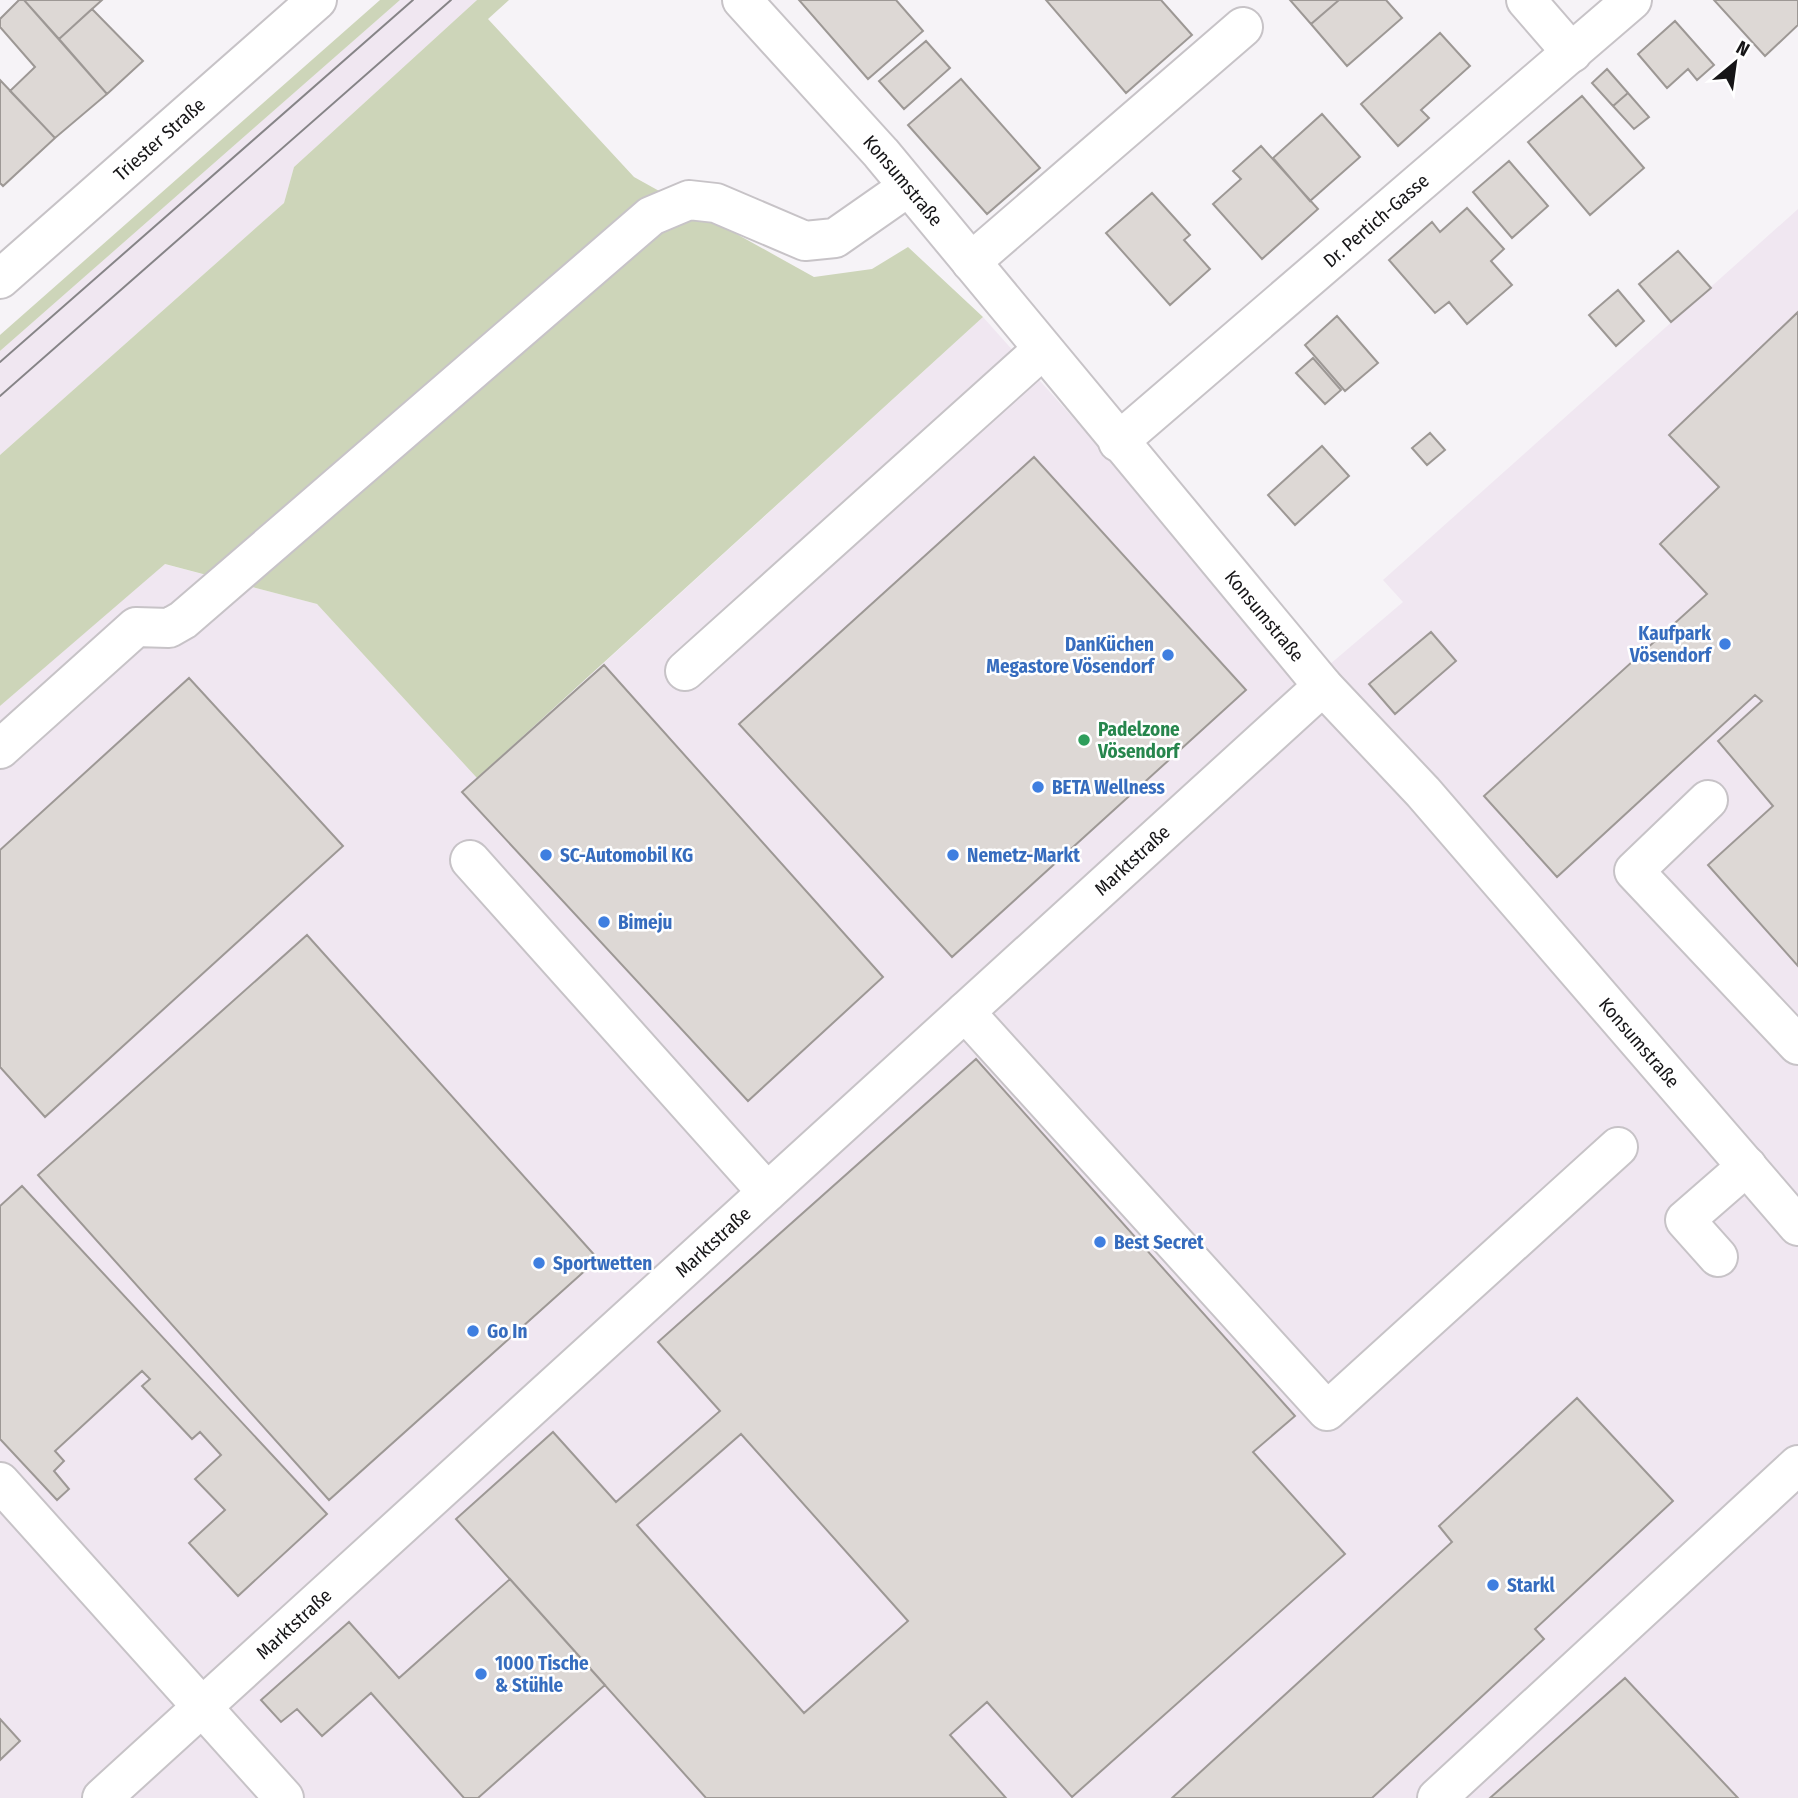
<svg xmlns="http://www.w3.org/2000/svg" width="1798" height="1798" viewBox="0 0 1798 1798" font-family="'Fira Sans Condensed',sans-serif">
<rect width="100%" height="100%" fill="#f6f3f7"/>
<path fill="#f0e7f1" d="M400,0h77l-183,167 -10,36 -284,252v-104z
M1798,209v1589h-1798v-1092l164,-142 153,40 161,174 505,-461 326,365 94,-80 -20,-22z"/>
<path fill="#cdd5b9" d="M380,0h20l-400,351v-16z
M477,0h32l-21,19 146,158 180,100 58,-8 36,-22 75,70 -506,461 -160,-174 -152,-40 -165,142v-251l284,-252 10,-36z"/>
<path fill="#ddd8d5" stroke="#9d9895" stroke-width="2" fill-rule="evenodd" d="M19,0h5l83,94 -52,44 -45,-47 25,-24 -35,-40v-8z
M24,0h78l-43,39z
M799,0h97l27,31 -55,48z
M1046,0h115l31,35 -66,58z
M1290,0h49l-28,24z
M1339,0h47l16,18 -55,48 -36,-42z
M1714,0h84v25l-33,31z
M92,9l51,52 -36,33 -48,-55z
M1675,21l39,44 -17,15 -9,-11 -21,19 -29,-34z
M1440,33l30,33 -49,44 8,8 -31,28 -37,-42z
M926,41l24,27 -46,41 -25,-28z
M1607,69l21,24 -15,13 -21,-23z
M961,79l79,89 -53,46 -79,-89z
M0,80l55,58 -52,48 -3,-3z
M1628,93l21,24 -15,12 -21,-23z
M1582,96l62,72 -54,47 -62,-73z
M1322,114l38,43 -50,44 -37,-43z
M1261,146l57,63 -56,50 -49,-55 28,-25 -8,-8z
M1509,161l39,45 -36,32 -39,-46z
M1152,193l38,42 -6,5 26,29 -40,36 -64,-72z
M1467,208l37,41 -13,12 21,24 -45,39 -18,-22 -14,11 -46,-53 43,-38 8,10z
M1678,251l33,37 -40,34 -32,-38z
M1618,290l26,31 -28,25 -27,-31z
M1798,312v654l-90,-101 65,-59 -55,-65 44,-40 -7,-6 -198,182 -73,-81 223,-202 -47,-50 59,-57 -50,-52z
M1337,316l41,47 -33,28 -40,-46z
M1313,358l28,32 -16,14 -29,-31z
M1430,433l15,17 -18,15 -15,-17z
M1322,446l27,30 -54,49 -27,-30z
M1034,457l212,233 -294,267 -213,-233z
M1431,632l25,29 -61,53 -26,-30z
M604,665l279,312 -135,124 -286,-309z
M189,678l154,168 -298,271 -45,-50v-217z
M307,935l291,324 -269,241 -291,-325z
M976,1059l319,357 -42,36 92,102 -273,243 -85,-95 -37,33 56,63h-300l-250,-279 97,-87 63,70 104,-91 -62,-69zM741,1434l167,187 -104,92 -167,-188z
M22,1186l305,328 -89,82 -49,-53 36,-33 -30,-31 26,-24 -21,-23 -8,7 -50,-53 8,-7 -8,-8 -87,80 9,10 -10,10 15,18 -12,11 -57,-61v-233z
M1577,1398l96,103 -138,128 9,10 -172,159h-200l280,-256 -13,-16z
M510,1579l95,106 -127,113h-14l-93,-105 -49,43 -25,-27 -16,13 -20,-22 88,-78 50,56z
M1625,1678l113,120h-248z
M0,1719l20,22 -20,19z"/>
<g fill="none" stroke-linecap="round" stroke-linejoin="round">
<g stroke="#c7c3c7" stroke-width="42">
<g id="minor">
<path id="s1" d="M742,0l139,153 442,533 100,106 375,434"/>
<path d="M1526,0l46,53"/>
<path d="M971,262l272,-235"/>
<path id="s2" d="M1118,442l514,-442"/>
<path d="M685,671l357,-321"/>
<path d="M0,749l136,-122 33,1 14,-8 468,-404 38,-16 27,3 89,38 30,-3 73,-51"/>
<path d="M1708,800l-74,71 164,174"/>
<path d="M470,860l297,332"/>
<path d="M965,1012l362,399 291,-264"/>
<path d="M1718,1257l-33,-37 62,-54"/>
<path d="M0,1482l284,316"/>
<path id="s3" d="M102,1798l1221,-1112"/>
<path d="M1437,1798l361,-333"/>
</g>
</g>
<g stroke="#c7c3c7" stroke-width="42">
<g id="major">
<path id="s4" d="M0,279l317,-279"/>
</g>
</g>
<use href="#minor" stroke="#fff" stroke-width="38"/>
<use href="#major" stroke="#fff" stroke-width="38"/>
<path stroke="#868487" stroke-width="2" d="M0,362l413,-362
M0,396l451,-396"/>
</g>
<g fill="#3f7fe0" stroke="#fff" stroke-width="2.5">
<circle cx="1725" cy="644" r="7"/>
<circle cx="1168" cy="655" r="7"/>
<circle cx="1038" cy="787" r="7"/>
<circle cx="546" cy="855" r="7"/>
<circle cx="953" cy="855" r="7"/>
<circle cx="604" cy="922" r="7"/>
<circle cx="1100" cy="1242" r="7"/>
<circle cx="539" cy="1263" r="7"/>
<circle cx="473" cy="1331" r="7"/>
<circle cx="1493" cy="1585" r="7"/>
<circle cx="481" cy="1674" r="7"/>
</g>
<circle fill="#2e9e5b" stroke="#fff" stroke-width="2.5" cx="1084" cy="740" r="7"/>
<g text-anchor="middle" dominant-baseline="central" stroke-width="5" stroke-linejoin="round" paint-order="stroke">
<g font-size="19" fill="#161517" stroke="#fff">
<text stroke="none"><textPath href="#s4" startOffset="212">Triester Straße</textPath></text>
<text stroke="none"><textPath href="#s1" startOffset="242">Konsumstraße</textPath></text>
<text stroke="none"><textPath href="#s2" startOffset="340">Dr. Pertich-Gasse</textPath></text>
<text stroke="none"><textPath href="#s1" startOffset="808">Konsumstraße</textPath></text>
<text stroke="none"><textPath href="#s3" startOffset="1393">Marktstraße</textPath></text>
<text stroke="none"><textPath href="#s1" startOffset="1376">Konsumstraße</textPath></text>
<text stroke="none"><textPath href="#s3" startOffset="826">Marktstraße</textPath></text>
<text stroke="none"><textPath href="#s3" startOffset="259">Marktstraße</textPath></text>
</g>
<g font-size="19" font-weight="bold" fill="#366cbe" stroke="#fff" text-anchor="start">
<text x="1711" y="633" text-anchor="end">Kaufpark<tspan x="1711" dy="22">Vösendorf</tspan></text>
<text x="1154" y="644" text-anchor="end">DanKüchen<tspan x="1154" dy="22">Megastore Vösendorf</tspan></text>
<text x="1052" y="787">BETA Wellness</text>
<text x="560" y="855">SC-Automobil KG</text>
<text x="967" y="855">Nemetz-Markt</text>
<text x="618" y="922">Bimeju</text>
<text x="1114" y="1242">Best Secret</text>
<text x="553" y="1263">Sportwetten</text>
<text x="487" y="1331">Go In</text>
<text x="1507" y="1585">Starkl</text>
<text x="495" y="1663">1000 Tische<tspan x="495" dy="22">&amp; Stühle</tspan></text>
</g>
<g font-size="19" font-weight="bold" fill="#27864d" stroke="#fff" text-anchor="start">
<text x="1098" y="729">Padelzone<tspan x="1098" dy="22">Vösendorf</tspan></text>
</g>
</g>
<g transform="translate(1735 63) rotate(29)" stroke="#ffffff" stroke-width="5" paint-order="stroke">
<path d="M0-5L12 26L0 18L-12 26Z" fill="#161517"/>
<text y="-10" font-size="19" font-weight="bold" text-anchor="middle" fill="#161517">N</text>
</g>
</svg>
